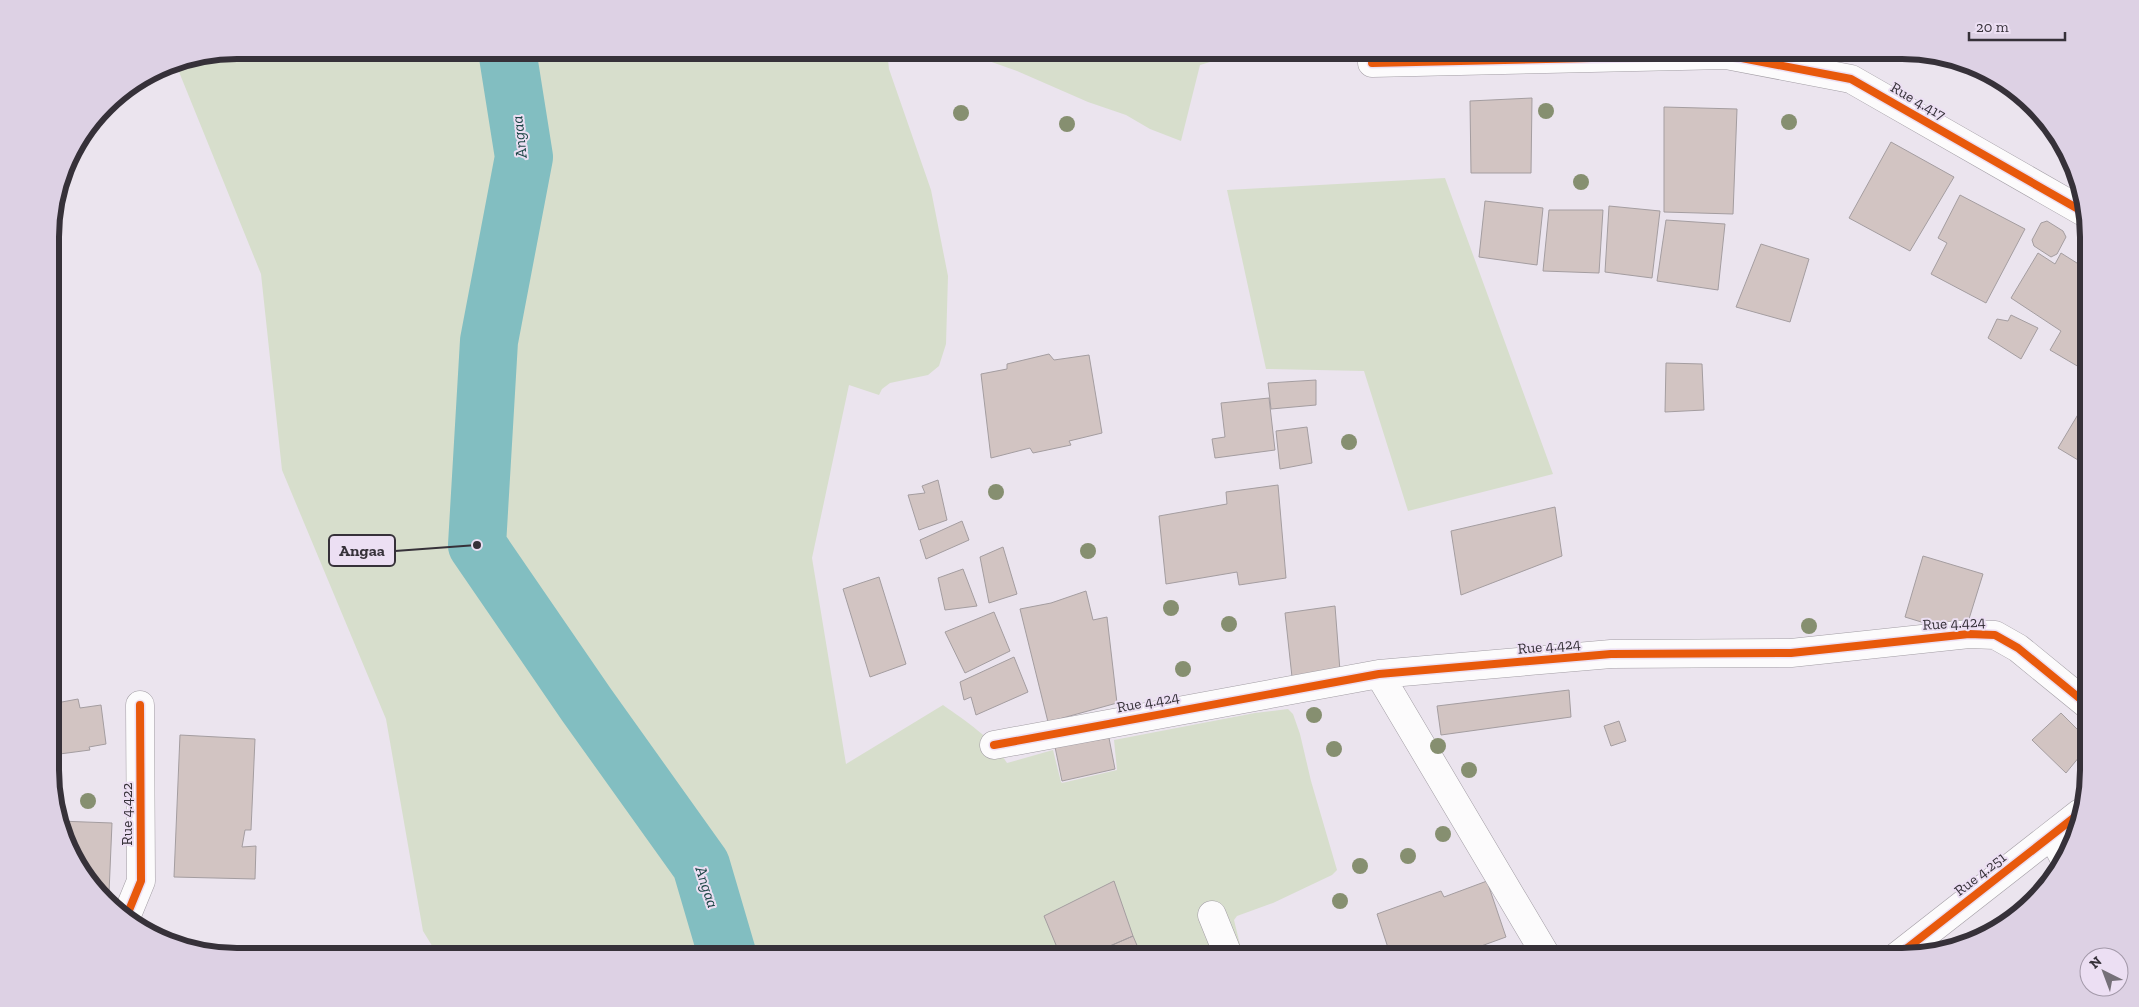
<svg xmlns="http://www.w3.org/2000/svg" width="2139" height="1007" viewBox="0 0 2139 1007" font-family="'Zilla Slab',serif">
<rect width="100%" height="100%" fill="#ebe4ee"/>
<path fill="#d7decc" d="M237,50h650l2,19 42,121 17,86 -2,68 -7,22 -11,9 -38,8 -8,6 -3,6 -30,-10 -37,173 34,206 97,-59c24,17 48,32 64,58l46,-13 8,32 1,1 55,-13 -3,-30 141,-27 33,-4 5,5 7,20 11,47 26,89 -5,5 -59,28 -36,13 -3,4 9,37h-804l-16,-26 -37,-212 -104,-249 -21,-196 -86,-212z
M958,50h280l15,11 -26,-4 -27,8 -19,76 -31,-12 -24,-14 -38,-13 -71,-31z
M1445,178l108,296 -145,37 -44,-140 -98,-2 -39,-179z"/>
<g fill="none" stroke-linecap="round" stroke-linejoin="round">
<path stroke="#82bec1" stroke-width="58" d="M507,50l17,107 -35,184 -12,204 109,159 115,161 27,92"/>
</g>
<path fill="#d2c4c2" stroke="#a49da0" d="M1304,50h86v7l-86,-3z
M1532,98l-1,75h-60l-1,-72z
M1664,107l73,2 -4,105 -69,-2z
M1891,142l63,35 -44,74 -61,-33z
M1960,195l65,34 -39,74 -55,-29 16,-31 -9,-5z
M1485,201l58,7 -6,57 -58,-8z
M1609,206l51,5 -8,67 -47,-6z
M1549,210h54l-4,63 -56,-2z
M1666,220l59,4 -7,66 -61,-9z
M2047,221l16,10 3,6 -9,17 -6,3 -17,-11 -2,-6 9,-17z
M1761,244l48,15 -19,63 -54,-15z
M2038,253l17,11 6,-11 27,17v82l-9,15 -29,-17 11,-19 -50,-33z
M2011,315l27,13 -17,31 -33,-21 9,-19 11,2z
M1049,354l5,6 35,-5 13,78 -33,8 2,4 -38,8 -3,-5 -39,10 -10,-84 26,-5v-5z
M1666,363l36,1 2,46 -39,2z
M1316,380v25l-45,4 -3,-26z
M1269,398l6,52 -60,8 -3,-19 13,-2 -4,-34z
M2086,401l2,1v64l-30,-18z
M1307,427l5,36 -32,6 -4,-38z
M938,480l9,40 -28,10 -11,-35 17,-2 -3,-7z
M1278,485l8,93 -47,7 -2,-13 -71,12 -7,-68 68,-12 -1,-12z
M1555,507l7,49 -101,39 -10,-64z
M962,521l7,19 -43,19 -6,-19z
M1003,547l14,47 -28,9 -9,-46z
M1923,556l60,18 -19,61 -59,-18z
M963,569l14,37 -32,4 -7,-32z
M879,577l27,87 -36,13 -27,-88z
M1086,591l7,29 14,-3 10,86 -69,19 -28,-113 31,-6z
M1335,606l5,65 -48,6 -7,-64z
M994,612l16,39 -45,22 -20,-41z
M1014,657l14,35 -52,23 -5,-18 -7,3 -4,-18z
M1569,690l2,27 -130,18 -4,-29z
M78,699l2,9 21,-3 5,39 -17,3 1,3 -38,5 -1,-51z
M2061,713l28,28v4l-23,28 -34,-33z
M1619,721l7,20 -15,5 -7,-20z
M180,735l75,4 -4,91h-6l-3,17 14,-1 -1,33 -81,-2z
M1109,738l6,31 -53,12 -7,-34z
M59,821l53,2 -3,70 -13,-1 -8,-8 -24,-42z
M1114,881l19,55 -48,21h-24l-17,-41z
M1487,881l19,56 -33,12 3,8h-85l-14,-43 64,-23 3,6z
M2019,904l4,5 -17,16 -47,23z
M1133,936l9,21h-58z"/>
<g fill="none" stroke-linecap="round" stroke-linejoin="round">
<g stroke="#a29da4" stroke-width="29">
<path id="minor" d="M1726,50v5l125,24 236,135
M1372,63l354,-8
M1379,674l168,283
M994,745l385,-71 232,-20 180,-1 178,-19 26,1 23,13 71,58
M2052,835l13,25
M1212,915l17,42
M125,920l16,-39 -1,-176
M1896,957l184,-144"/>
</g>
<use href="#minor" stroke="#fcfbfc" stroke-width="28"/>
<g stroke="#ecdff3" stroke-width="11">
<path id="cycleway" d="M1726,50v5l125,24 236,135
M1372,63l354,-8
M994,745l385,-71 232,-20 180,-1 178,-19 26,1 23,13 71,58
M125,920l16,-39 -1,-176
M1896,957l184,-144"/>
</g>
<use href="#cycleway" stroke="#e8590c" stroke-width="8"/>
</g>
<g fill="#868f70">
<circle cx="1546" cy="111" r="8"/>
<circle cx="961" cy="113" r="8"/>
<circle cx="1789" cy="122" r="8"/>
<circle cx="1067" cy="124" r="8"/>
<circle cx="1581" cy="182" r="8"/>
<circle cx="1349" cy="442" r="8"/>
<circle cx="996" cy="492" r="8"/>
<circle cx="1088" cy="551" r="8"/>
<circle cx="1171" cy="608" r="8"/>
<circle cx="1229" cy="624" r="8"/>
<circle cx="1809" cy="626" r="8"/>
<circle cx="1183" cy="669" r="8"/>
<circle cx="1314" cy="715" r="8"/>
<circle cx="1438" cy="746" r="8"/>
<circle cx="1334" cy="749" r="8"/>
<circle cx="1469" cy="770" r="8"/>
<circle cx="88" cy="801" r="8"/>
<circle cx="1443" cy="834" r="8"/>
<circle cx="1408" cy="856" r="8"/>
<circle cx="1360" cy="866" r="8"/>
<circle cx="1340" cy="901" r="8"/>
</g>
<g text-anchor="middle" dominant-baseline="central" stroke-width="4" stroke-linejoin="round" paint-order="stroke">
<g font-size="15" fill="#363139" stroke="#ecdff3">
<text transform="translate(1918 101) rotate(30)">Rue 4.417</text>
<text transform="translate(1954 623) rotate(-3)">Rue 4.424</text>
<text transform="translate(1549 646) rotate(-5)">Rue 4.424</text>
<text transform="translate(1148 702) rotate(-10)">Rue 4.424</text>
<text transform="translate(127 814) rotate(-90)">Rue 4.422</text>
<text transform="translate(1980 874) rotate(-38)">Rue 4.251</text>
</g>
<g font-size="16" font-style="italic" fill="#1d4646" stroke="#ecdff3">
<text transform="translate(519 137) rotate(-96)">Angaa</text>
<text transform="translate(707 887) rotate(72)">Angaa</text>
</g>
</g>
<path d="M0 0H2139V1007H0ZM237 59H1902A178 178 0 0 1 2080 237V770A178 178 0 0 1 1902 948H237A178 178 0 0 1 59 770V237A178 178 0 0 1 237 59Z" fill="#ddd1e4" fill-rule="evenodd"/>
<path fill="none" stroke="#363139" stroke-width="6" d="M237 59H1902A178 178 0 0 1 2080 237V770A178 178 0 0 1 1902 948H237A178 178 0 0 1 59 770V237A178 178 0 0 1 237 59Z"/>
<path fill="none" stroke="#363139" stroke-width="2" d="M477 545L395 551"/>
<circle fill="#363139" stroke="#ecdff3" stroke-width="2" cx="477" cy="545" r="5"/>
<rect fill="#ecdff3" stroke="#363139" stroke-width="2" x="329" y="535" width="66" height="31" rx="5"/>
<g font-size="16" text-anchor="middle" font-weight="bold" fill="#363139">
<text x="362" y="556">Angaa</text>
</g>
<g transform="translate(2104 972) rotate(318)"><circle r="24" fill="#ecdff3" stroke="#a399a9"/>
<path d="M0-4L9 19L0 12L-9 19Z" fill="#757078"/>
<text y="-8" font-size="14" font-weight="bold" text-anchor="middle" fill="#363139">N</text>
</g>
<path d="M1969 32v8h96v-8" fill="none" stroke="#363139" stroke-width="2.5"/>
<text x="1976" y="32" font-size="15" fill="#363139" stroke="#ecdff3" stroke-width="4" paint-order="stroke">20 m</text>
</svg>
